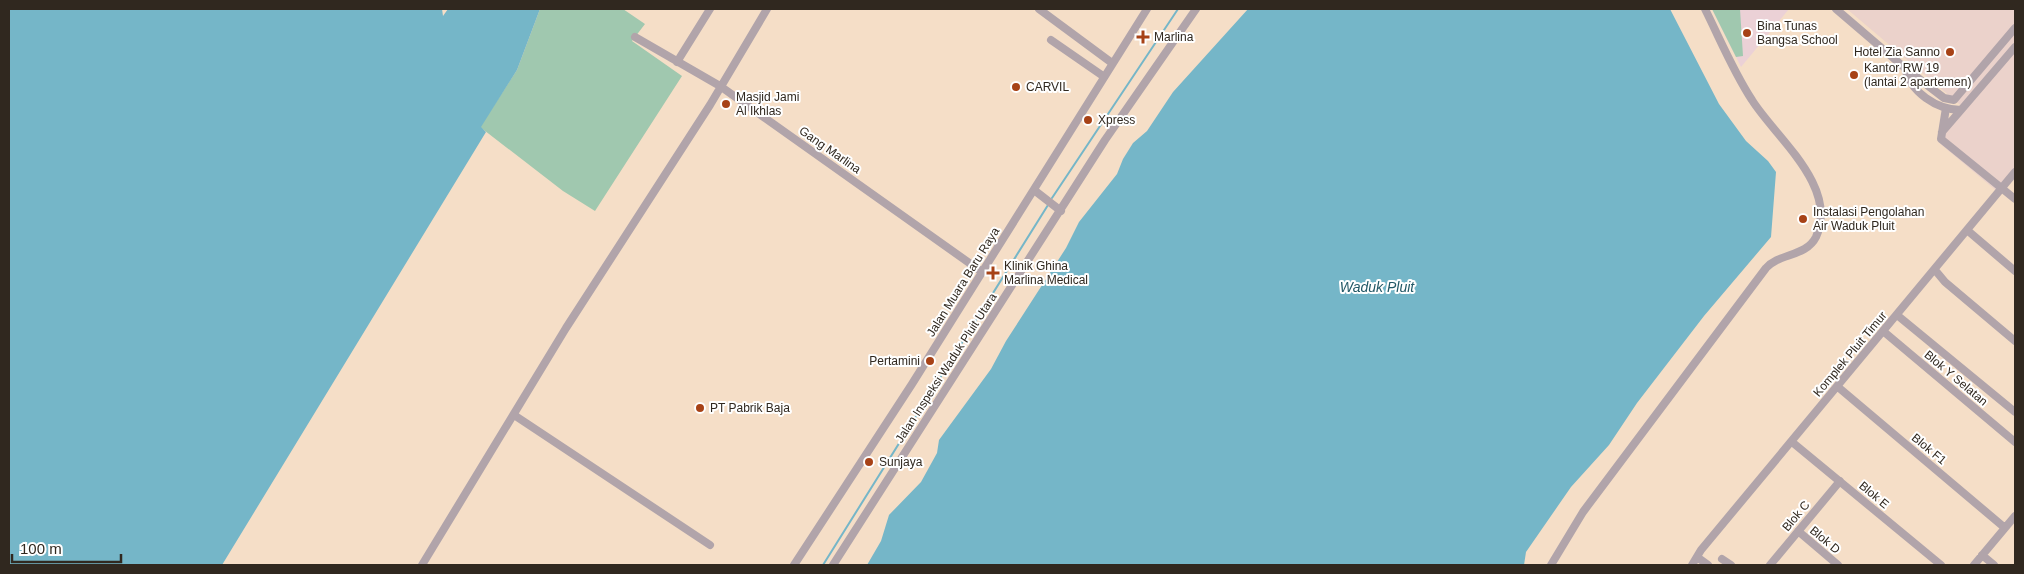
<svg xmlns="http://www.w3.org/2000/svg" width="2024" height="574" viewBox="0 0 2024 574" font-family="Arial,sans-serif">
<rect width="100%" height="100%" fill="#f5dec7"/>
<path fill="#ebd2cb" d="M1847,9h168v165l-16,19 -61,-51 27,-33z"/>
<path fill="#ebd1d6" d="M1712,9h77l-48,58z"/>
<path fill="#a0c8af" d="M540,9h83l22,15 -13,17 50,35 -87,135 -32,-20 -83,-64 37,-57z
M1712,9h28l3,47 -7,1z"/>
<path fill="#75b6c8" d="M9,9h433l1,7 5,-7h92l-23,61 -36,57 5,5 -264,433h-213z
M1248,9h422l49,95 27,37 22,20 8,11 -5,65 -67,79 -67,87 -28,42 -38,42 -45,65 -2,13h-657l14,-24 8,-26 32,-33 16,-29 2,-13 52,-71 15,-28 60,-93 13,-26 38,-48 6,-15 10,-16 14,-12 26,-39z"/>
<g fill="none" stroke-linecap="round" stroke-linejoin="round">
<path stroke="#75b6c8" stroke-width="2" d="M1052,198l126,-189
M823,565l225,-360"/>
<path stroke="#b1a4aa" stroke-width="8" d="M1039,9l73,54
M1836,9l69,59 39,30 10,2 61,-72
M635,37l85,49 262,186
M1051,40l52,36
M677,62l33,-53
M1905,68c5,24 32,42 56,42l54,-63
M1946,108l-5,31 74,60
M1942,132l19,-22
M1034,190l27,21
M1967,230l48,41
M1935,270l10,12 70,59
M1897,315l118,97
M1883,331l132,111
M1838,387l167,141
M514,415l196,130
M1792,442l149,123
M1798,531l40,34
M1982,555l12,10
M1697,557l11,8
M1722,559l9,6
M422,565l144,-237 144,-223 57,-96
M794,565l118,-181 235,-375
M833,565l272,-425 91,-131
M1551,565l32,-53 183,-244c13,-15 40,-11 50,-31 23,-51 -41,-100 -64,-137 -19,-29 -32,-61 -47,-91
M1692,565l9,-15 314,-378
M1770,565l70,-84
M1974,565l41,-49"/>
</g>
<g fill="#a74216" stroke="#fff" stroke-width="2">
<circle cx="1747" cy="33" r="5"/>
<path d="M1140.5 29.5h5v5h5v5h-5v5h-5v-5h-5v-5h5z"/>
<circle cx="1950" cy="52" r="5"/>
<circle cx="1854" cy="75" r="5"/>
<circle cx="1016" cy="87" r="5"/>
<circle cx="726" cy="104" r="5"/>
<circle cx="1088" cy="120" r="5"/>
<circle cx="1803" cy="219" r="5"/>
<path d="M990.5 265.5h5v5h5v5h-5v5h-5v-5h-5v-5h5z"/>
<circle cx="930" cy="361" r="5"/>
<circle cx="700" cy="408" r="5"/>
<circle cx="869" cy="462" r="5"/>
</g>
<g text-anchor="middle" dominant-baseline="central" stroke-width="4" stroke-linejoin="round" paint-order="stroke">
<g font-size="12" fill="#30281f" stroke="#fff" text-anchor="start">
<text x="1757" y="26">Bina Tunas<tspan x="1757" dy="14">Bangsa School</tspan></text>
<text x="1154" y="37">Marlina</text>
<text x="1940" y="52" text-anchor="end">Hotel Zia Sanno</text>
<text x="1864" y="68">Kantor RW 19<tspan x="1864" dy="14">(lantai 2 apartemen)</tspan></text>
<text x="1026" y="87">CARVIL</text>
<text x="736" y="97">Masjid Jami<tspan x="736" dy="14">Al Ikhlas</tspan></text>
<text x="1098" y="120">Xpress</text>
<text x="1813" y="212">Instalasi Pengolahan<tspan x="1813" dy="14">Air Waduk Pluit</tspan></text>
<text x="1004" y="266">Klinik Ghina<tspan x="1004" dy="14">Marlina Medical</tspan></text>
<text x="920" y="361" text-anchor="end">Pertamini</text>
<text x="710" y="408">PT Pabrik Baja</text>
<text x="879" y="462">Sunjaya</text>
</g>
<g font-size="12" fill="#30281f" stroke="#fff">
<text transform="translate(830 150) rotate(35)">Gang Marlina</text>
<text transform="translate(963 282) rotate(-58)">Jalan Muara Baru Raya</text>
<text transform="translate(1850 354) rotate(-50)">Komplek Pluit Timur</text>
<text transform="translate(946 368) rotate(-57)">Jalan Inspeksi Waduk Pluit Utara</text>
<text transform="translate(1956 378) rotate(40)">Blok Y Selatan</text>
<text transform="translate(1929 449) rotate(40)">Blok F1</text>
<text transform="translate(1874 495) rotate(40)">Blok E</text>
<text transform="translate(1796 516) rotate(-50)">Blok C</text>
<text transform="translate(1825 540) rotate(40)">Blok D</text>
</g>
<g font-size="14" font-style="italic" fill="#225866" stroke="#fff">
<text x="1377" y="287">Waduk Pluit</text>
</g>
</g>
<rect width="2024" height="574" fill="none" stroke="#30281f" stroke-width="20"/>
<path d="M12 554v8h109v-8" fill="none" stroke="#30281f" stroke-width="2.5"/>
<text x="20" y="554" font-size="15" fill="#30281f" stroke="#ffffff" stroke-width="4" paint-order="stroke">100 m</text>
</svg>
